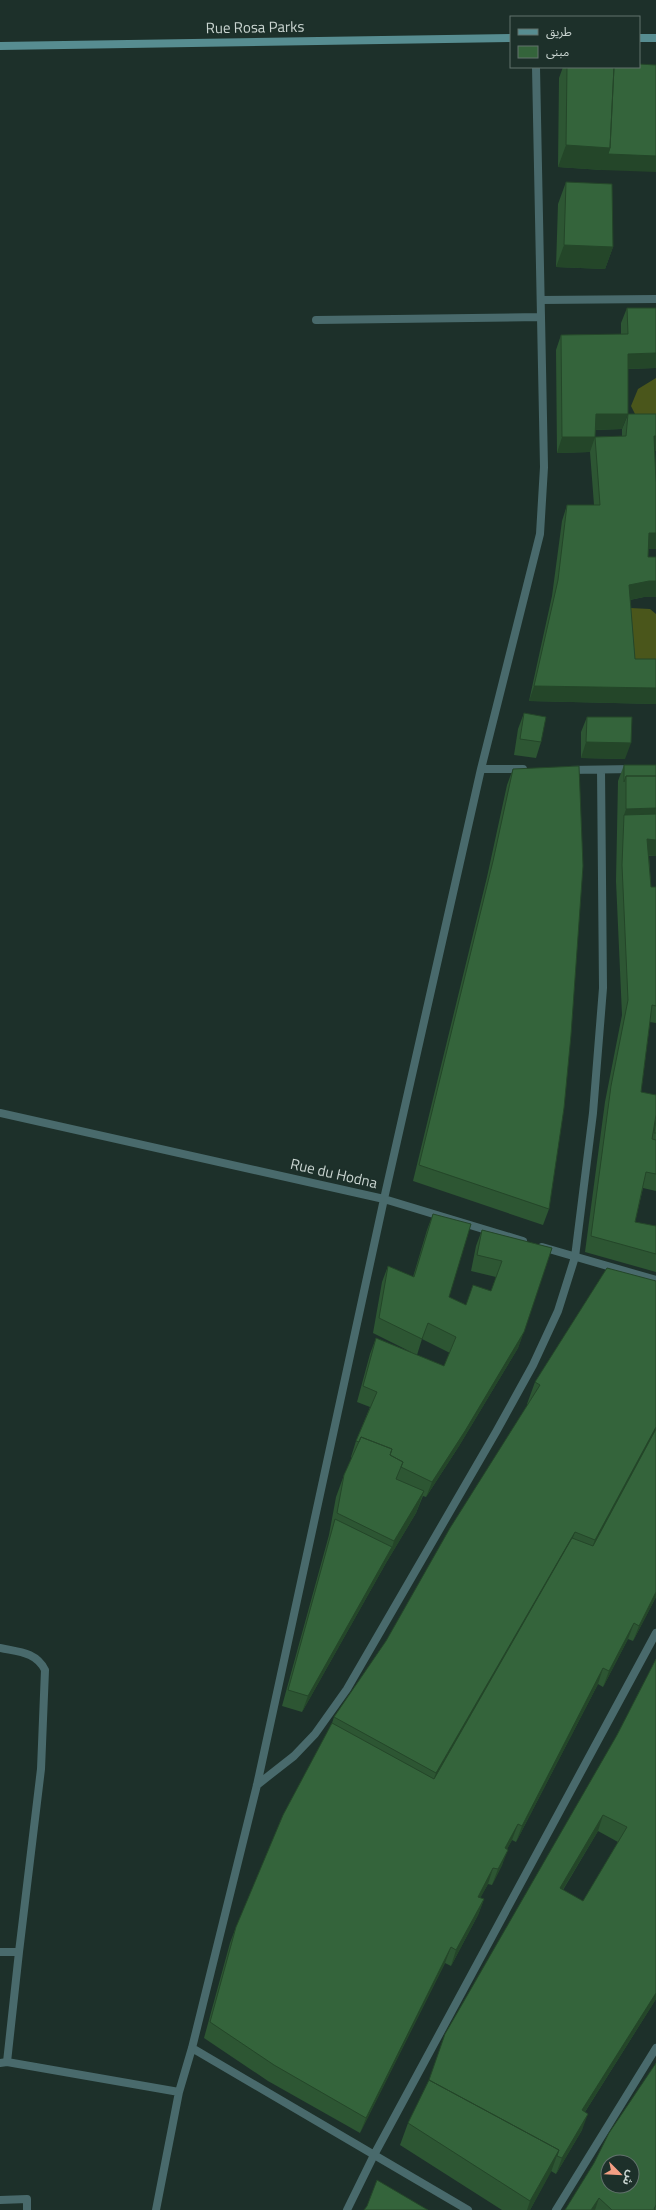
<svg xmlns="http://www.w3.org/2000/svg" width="656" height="2210" viewBox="0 0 656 2210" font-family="'Titillium Web','Noto Sans Arabic',sans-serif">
<rect width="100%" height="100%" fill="#1d302a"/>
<path fill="#4a561b" d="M656,378v45l-16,1 -9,-18 7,-17z
M630,608l20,1 6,5v45l-14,16 -8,-1z"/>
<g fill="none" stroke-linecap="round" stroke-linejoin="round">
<path stroke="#496a6c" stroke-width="8" d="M541,300l115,-1
M316,320l225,-3
M481,769h42
M569,770l64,-1
M0,1113l384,86 139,42
M542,1247l114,33
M0,1648c19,4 36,4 45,22l-4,99 -22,183h-19
M257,1785l37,-29 21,-22 32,-45 149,-257 37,-67 25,-54 17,-54 18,-144 10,-125 -2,-218
M192,2048l276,162
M7,2062l12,-110
M0,2063l7,-1 172,30
M0,2200l27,-1v11
M156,2210l23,-118 13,-44 65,-263 127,-586 97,-430 59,-235 4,-67 -8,-400
M347,2210l27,-55 282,-522
M556,2210l100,-162"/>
<path stroke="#578d91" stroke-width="8" d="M639,38h17
M0,46l511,-8"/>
</g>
<path fill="#2d5633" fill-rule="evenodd" d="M563,67h76l-37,103 -44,-3 1,-89z
M566,182l47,65 -8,22 -49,-2 2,-63z
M627,308h29v60l-28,1 -6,60 -27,1v7l27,-1v-7l6,-15h28v37h-1l1,31v67h-8v8h8v40h-12l-14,3 5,59h21v45l-127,-3 23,-105 10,-75 5,-16h27l-4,-53 -33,1 -1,-103 5,-15 60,-1v-11z
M524,713l17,29 -5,16 -22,-3 4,-26z
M587,717l38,42 -44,-1v-26z
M624,765h32v91h-7l2,31h5v136l-6,-1 -9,70 15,3v96l-13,-3 -8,34 21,4v46l-71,-20 20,-150 17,-87 -6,-134 2,-100z
M513,769l36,440 -6,16 -130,-44 74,-304 20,-92z
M433,1214l16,83 17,8 25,-14 5,-14 -25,-6 5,-25 6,-16 70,18 -34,100 -59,98 -33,51 -3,-1 -7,17 -30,50 -84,149 -20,-6 47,-171 7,-38 8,-22 8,-17 -1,-1 5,-16 14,-34 -13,-5 13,-48 6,-16 37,15 -40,-20 9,-51 6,-16 25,11 14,-47zM422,1339l28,14 -6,13 -27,-11z
M607,1268l49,324v5l-23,44 -5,-2 -25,48 -5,-3 -82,158 -4,-2 -5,9 -5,16 -10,20 -4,-1 -8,14 4,1 -6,16 -27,51 -6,-3 -85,170 -92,-52 -64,-43 26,-95 6,-16 96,-204 2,-6 52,-76 142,-237h-1l8,-22z
M656,1659v340l-71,113 -3,18 -26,44 -5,-3 -21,39h-28l-102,-65 8,-22 209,-388zM598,1831l20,11 -35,59 -20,-11z
M656,2063v147h-91z"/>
<path fill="#244629" d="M566,145l44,3 46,8v16l-54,-2 -44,-3z
M564,245l49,2 -8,22 -49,-2z
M656,353v15l-34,1 6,-15z
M596,414h32l-6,15 -32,1z
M654,436h2v15l-7,1z
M562,437h33l-5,15 -33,1z
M649,533h7v16h-12z
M649,581h7v16h-12l-20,4 5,-16z
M534,686l122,2v16l-127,-3z
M586,742l45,1 -6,16 -44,-1z
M656,808v21l-32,-14 2,-6z
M647,839l9,1v16l-14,-1z
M524,1332l-6,16 -59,98 -33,51 6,-15z
M656,1427v7l-69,128 8,-22z
M424,1491l-8,22 -30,50 -84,149 6,-16 84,-149 2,-6z
M575,1532l-8,22 -139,241 8,-22z
M656,1592v5l-23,44 6,-15z
M634,1623l-6,16 -25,48 6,-16z
M603,1668l-5,16 -82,158 6,-16z
M603,1815l-5,16 -44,73 6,-16z
M518,1824l-6,16 -13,24 6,-16z
M508,1850l-6,15 -10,20 6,-16z
M493,1868l-5,16 -16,29 6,-16z
M484,1899l-6,16 -27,51 5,-16z
M451,1947l-6,16 -85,170 6,-15z
M656,1993v6l-80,127 6,-16z
M588,2114l-6,16 -26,44 6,-16z
M559,2150l-8,22 -21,38h-3l3,-9z
M599,2198l-4,12h-4z"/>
<path fill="#34643b" stroke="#244629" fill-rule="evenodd" d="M639,64l17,1v91l-48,-2 2,-6 4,-81h25z
M567,67h47l-4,81 -44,-3z
M566,182l46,2 1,63 -49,-2z
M627,308h29v45l-28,1v60h-32l-1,23h-33l-1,-102 67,-1z
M628,414h28v22h-2l2,46v51h-7l-1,24h8v24h-7l-20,4 6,74h21v29l-122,-2 24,-106 9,-75h33l-5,-68 31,-1z
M524,713l22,4 -5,25 -21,-3z
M587,717h45l-1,26 -45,-1z
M624,765h32v11h-30l-2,6z
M579,766l4,100 -12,169 -7,73 -15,101 -130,-44 74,-304 20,-92z
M626,776h30v32l-30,1z
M656,814v26l-9,-1 4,48h5v119l-4,-1 -11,87 15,3v20l-4,24 4,1v34l-10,-2 -11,50 21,4v28l-65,-18 20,-150 17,-86 -6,-135 2,-50z
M656,1120v13h-2z
M433,1214l38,10 -22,73 17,8 7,-20 18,6 11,-30 -25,-6 5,-25 70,18 -28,84 -59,99 -33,51 -31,-15 2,-5 -13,-7 2,-6 -31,-12 -2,5 -3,-1 21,-49 -14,-6 13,-48 68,28 12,-29 -28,-14 -6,16 -43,-21 9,-52 26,11z
M607,1268l49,13v146l-61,113 -20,-8 -139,241 -102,-56 52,-76 64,-113 90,-143 -5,-3z
M656,1429v163l-17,34 -5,-3 -25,48 -6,-3 -81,158 -4,-2 -13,24 3,2 -10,19 -5,-1 -15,29 6,2 -28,51 -5,-3 -85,171 -92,-53 -64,-43 26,-95 47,-112 49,-92 102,56 138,-241 21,8z
M361,1437l31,12 -2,6 13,7 -7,17 28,12 -30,50 -57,-28 7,-38z
M335,1519l57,28 -84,149 -20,-6z
M656,1659v334l-74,117 6,4 -26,44 -5,-2 2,-6 -130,-70 16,-46 172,-299zM603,1815l24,12 -44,74 -23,-13z
M656,2063v142l-2,4 1,1h-43l-13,-12 -8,12h-26l29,-47 15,-30zM608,2162h24v24h-24z
M429,2080l130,70 -29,51 -122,-78z
M377,2180l51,30h-64l3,-4z"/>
<g text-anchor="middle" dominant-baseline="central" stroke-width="3.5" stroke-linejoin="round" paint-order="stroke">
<g font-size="15" fill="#cad5d1" stroke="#1d302a">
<text transform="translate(255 27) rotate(-1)">Rue Rosa Parks</text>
<text transform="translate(334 1173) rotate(13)">Rue du Hodna</text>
</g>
</g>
<rect x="510" y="16" width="130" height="52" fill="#1d302a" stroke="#62726d"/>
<rect x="518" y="29" width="20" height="6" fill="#578d91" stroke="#62726d"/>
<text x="546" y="36" font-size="12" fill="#cad5d1">طريق</text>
<rect x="518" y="46" width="20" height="12" fill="#34643b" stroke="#62726d"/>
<text x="546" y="56" font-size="12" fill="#cad5d1">مبنى</text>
<g transform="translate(620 2174) rotate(114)"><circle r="19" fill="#1d302a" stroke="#62726d"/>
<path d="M0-3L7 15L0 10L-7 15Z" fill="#f39f84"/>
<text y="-6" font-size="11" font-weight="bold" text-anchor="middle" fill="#cad5d1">ش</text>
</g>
</svg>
